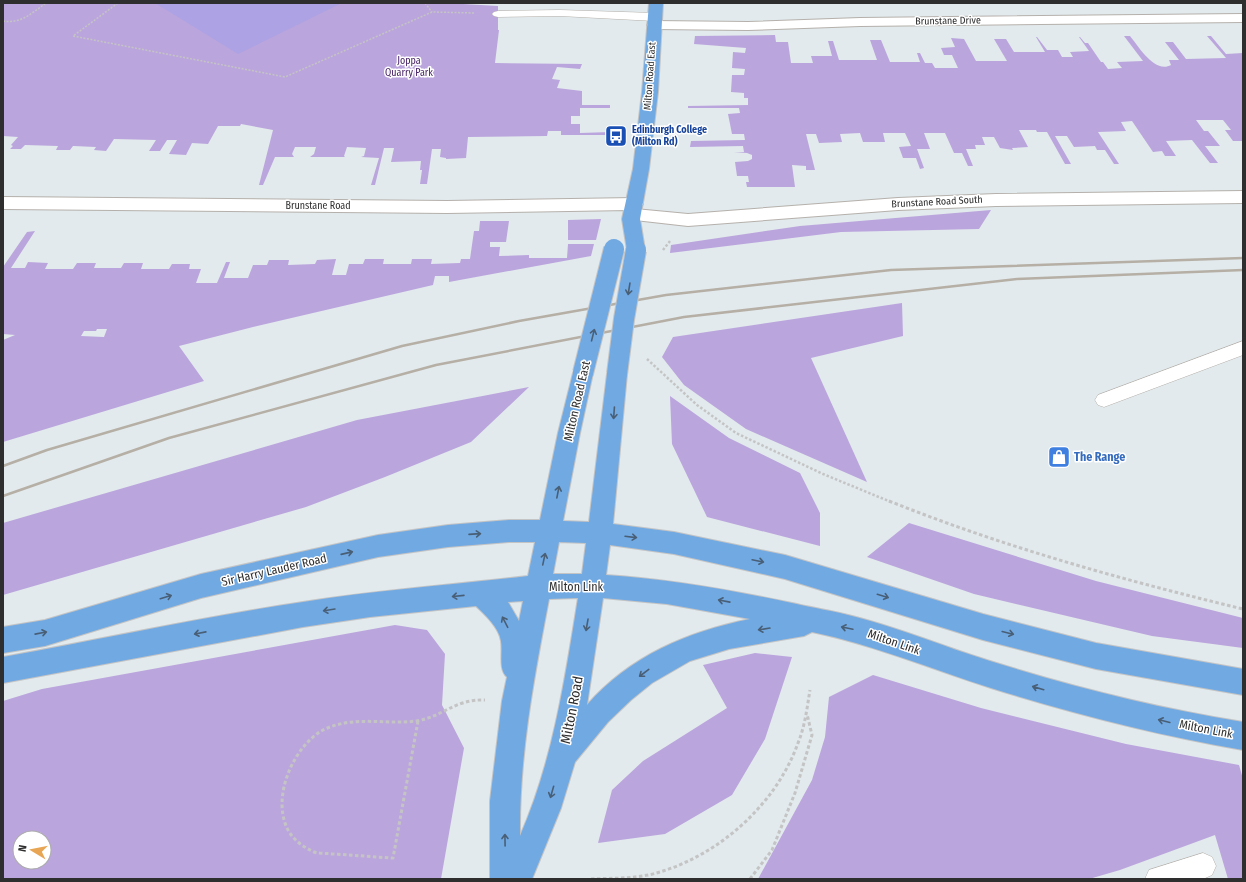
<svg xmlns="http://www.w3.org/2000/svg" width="1246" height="882" viewBox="0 0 1246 882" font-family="'Fira Sans Condensed',sans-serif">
<rect width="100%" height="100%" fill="#e2eaed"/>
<path fill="#bba5dd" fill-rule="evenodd" d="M3,3h443l52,3v24h1l-4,33 87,1 -2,5 -23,-2 -5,12 8,1 -3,8 25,3v14h28v3h-30v8h-9v8h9v9l31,-1v3h-50v-4h-13l-1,5 -79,1 -2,21 -20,1v-1l-6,-1 1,-8h-9l-5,35h-7l2,-14h-2l1,-9 -30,1 3,-14h-10l-9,37h-4l8,-27 -18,-1 3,-1 2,-8 -19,-1 -3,9 1,1h-35l4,-3 2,-7h-21l-3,7 2,3h-19l-12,28h-4l14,-55 -32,-6 -1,2h-22l-10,18 -16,-1 -6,12 -17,-1 8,-14h-10l-7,11h-11l7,-11 -42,-1 -8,12 -12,-1 2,-3 -23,-1 -3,4h-14l2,-4 -33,-1 -4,4h-11l3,-3 -2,-1 7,-8 -15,-1z
M775,35l1,7h12l3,21h22l-2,-7h21l-4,-15h5l6,19h38l-7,-20h11l9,22h30l-3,-9h3l5,10h7l3,5h23l-6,-13h-8l-3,-7 14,-1 -4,-9 13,1 12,22h31l-13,-22h12l8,13h31l-9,-15h1l10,13h11l4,7h11l-3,-5 19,-1 -10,-14h1l5,6h3l13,19h2l5,7 14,-1 -5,-6 26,-1 -19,-25h6c9,11 25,38 41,29l-2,-5h10l-14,-18h8l13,17 40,-1 -19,-22h4l15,18 17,-1v88h-10l-8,-11h6l-8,-10h-27l8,11h4l12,15h-15l13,17h-8l-18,-23 -26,1 10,15h-11l-3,-5 -9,1 -21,-31 -11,1 5,9 -28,1 21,32h-5l-9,-14h-8l-2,-4 -21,1 -7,-11h-12l16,28h-6l-18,-32h-10l-1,-2h-17l9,17 -16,1 1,2 -13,-2 -6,-11h-12l3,8h-10l1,4h-10l7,17h-5l-6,-13h-8l-9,-20h-21l6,16h-13l7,19 -4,1 -4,-11h-13l-4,-11 12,-1 -6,-13h-22l2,9h-22l-3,-9 -20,1 2,8 -23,1 -3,-9h-10l9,36h-9v-4l-14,-1 3,22h-48l-1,-5h3l-1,-6h-11l-2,-14 13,-1 4,-2v-4l-5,-2 -13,-1h10l-1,-6 -53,1 1,-6 54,-1 -1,-6h-12l-4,-20 12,-1 -1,-5h-51v-2l60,-1v-7h-4v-5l-13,-1 1,-17h12l1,-6 -13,-1 1,-16 12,1 1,-5 -52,-4 1,-8z
M991,210l-12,19 -138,3 -171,21 1,-8 129,-19z
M601,219l-5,21h-28v-20z
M480,221h29l-3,21h-16v5h10l-1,9 30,-1v3h38l1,-14h26l-3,12 -142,26v-6h-14l-2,9 -180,42 -74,19 25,35 -201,61v-102l12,-5 -12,-1v-67l24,-35 8,-1 -24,37h14l3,-6 20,1 -3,6h28l4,-6h19l-2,5h27l3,-5h19l-2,6h28l3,-5h18l-1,5h12l-5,14h21l9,-21h4l-6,16h24l5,-13h14l2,-5h20l-1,5 27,-1 2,-4 19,-1 -4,16h14l3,-11h14l2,-5h19l-1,5h28l1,-5h20l-1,5 29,-1 1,-4h9l4,-28h5zM97,329h10l-3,8 -23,-1 3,-5h12z
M902,303l1,33 -92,22 56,124 -121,-53 -62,-44 -22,-28 11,-20z
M529,387l-58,55 -86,35 -79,30 -303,88v-72l354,-103z
M670,396l59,42 71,35 20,40v33l-113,-29 -35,-73z
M909,523l187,58 147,37v30l-91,-12 -178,-42 -107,-37z
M395,625l32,5 18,24 -3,51 22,43 -23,131h-438v-178l39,-12zM20,838h24v24h-24z
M755,653l37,4 -27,82 -33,56 -67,39 -67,9 14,-53 31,-29 84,-53 -24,-43z
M873,675l108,33 145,36 113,21 4,14v100h-15l-13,-44 -95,35 -31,9h-331l54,-99 13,-43 4,-40z"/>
<path fill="#ada2e3" d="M155,3h187l-104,51z"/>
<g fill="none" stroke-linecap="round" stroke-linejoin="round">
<g stroke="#b5b0ab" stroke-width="1">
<path id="lane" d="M560,10l95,3 4,2 2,2 -2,2 -4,2 -95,-5 -62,1 -4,-1 -2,-2 2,-2 4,-1z
M1243,341v14l-139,52 -6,-2 -3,-5 3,-5z
M1203,853l9,4 4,9 -4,9 -9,4h-58l4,-9z"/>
</g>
<g stroke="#b5b0ab" stroke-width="2">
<path id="street" d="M1243,14v8l-383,4 -112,4 -94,-1 -5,-1 -2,-3 2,-3 5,-1 94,1 112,-4z
M1243,191v12l-247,3 -98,4 -210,16 -62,-7 -3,-4 3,-4 3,-1 -182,3 -444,-4v-12l444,4 187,-3 6,2 3,4 -3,4 -5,1 53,5 210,-16 98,-4z"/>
</g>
<g stroke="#c4c4c4" stroke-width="2">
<path id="primary" d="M649,3h14l-5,89 -9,77 -9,50 5,31 -3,5 -6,1 -6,-1 -3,-5 -5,-31 11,-50 9,-77z
M583,365l7,2 3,6 -13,60 -17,88 26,1 18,-148 3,-6 7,-2 7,2 3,6 -14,150 61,8 111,23 198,59 113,29 147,26v26l-147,-26 -113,-29 -198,-61 -111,-25 -64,-9 -4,30c63,4 124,15 186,28 21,5 43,8 64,14 46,12 89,30 134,44 83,26 167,47 253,61v28c-86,-15 -169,-36 -252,-62 -60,-19 -117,-43 -179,-56l-8,4 -75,13 -39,12 -38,22 -21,17 -23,22 -33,40 -14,46 -29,71h-42v-78l12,-100 5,-24c-9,-8 -4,-24 -6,-36 -2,-14 -16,-26 -25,-35l-106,11 -67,10 -300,56v-26c100,-18 200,-40 300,-55 75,-12 150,-17 225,-26l7,-34h-26l-61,5 -70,10 -177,41 -156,48 -42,7v-26l42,-7 156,-46 177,-39 70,-10 61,-5h31l18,-87 15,-60 3,-6zM559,542l27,1 -4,31h-29zM578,598c-13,81 -25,163 -58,238 -1,-80 14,-159 29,-237zM603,598l64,6 83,15c-63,13 -120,37 -163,86zM523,601l-4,20 -11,-19z"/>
</g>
<path stroke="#c4c4c4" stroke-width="1.5" stroke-dasharray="2 1.5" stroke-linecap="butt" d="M118,3l-45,33 212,41 147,-65 43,1
M425,3l7,9
M3,21c18,3 29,-8 43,-18"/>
<path stroke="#c4c4c4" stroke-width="2.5" stroke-dasharray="2.5 2" stroke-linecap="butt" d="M663,250l7,-9
M647,359l50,46 39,28 87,41 68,28"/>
<path stroke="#c4c4c4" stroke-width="3" stroke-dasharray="3.5 2.5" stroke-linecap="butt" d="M889,501c115,46 234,79 354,108
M418,721l-25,137c-20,-1 -40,-3 -61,-4 -6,-1 -12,0 -18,-2 -11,-5 -22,-13 -27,-24 -15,-32 6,-81 36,-98 30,-15 62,-5 93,-9 27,-4 38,-22 69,-21
M591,879c24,-1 49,0 72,-8 60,-19 114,-69 135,-128 7,-17 9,-35 12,-53
M750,879l22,-29 23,-57 17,-58 -5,-21"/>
<use href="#lane" fill="#fff" fill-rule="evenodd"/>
<use href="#street" fill="#fff" fill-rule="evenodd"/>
<use href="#primary" fill="#71a9e3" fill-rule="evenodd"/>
<path stroke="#b5afa5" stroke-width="2.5" d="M3,466l44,-16 355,-104 117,-25 147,-26 225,-25 352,-12
M3,496l166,-58 267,-73 248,-48 333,-38 226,-9"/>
<g stroke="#c4c4c4" stroke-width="22" stroke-linecap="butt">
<path id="primary-bridge" d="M583,373l31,-124
M617,374l7,-55 12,-69"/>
</g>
<use href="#primary-bridge" stroke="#71a9e3" stroke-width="20"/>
</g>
<defs><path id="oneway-shaft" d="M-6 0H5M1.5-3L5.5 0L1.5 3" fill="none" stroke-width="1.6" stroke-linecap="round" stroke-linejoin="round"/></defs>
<g stroke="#495f76">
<use href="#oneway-shaft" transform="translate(629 289) rotate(99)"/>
<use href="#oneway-shaft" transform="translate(593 335) rotate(-76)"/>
<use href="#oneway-shaft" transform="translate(614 413) rotate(94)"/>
<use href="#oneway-shaft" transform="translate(558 492) rotate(-79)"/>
<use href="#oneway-shaft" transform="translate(475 534) rotate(-4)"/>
<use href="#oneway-shaft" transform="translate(631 537) rotate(7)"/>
<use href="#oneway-shaft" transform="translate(347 553) rotate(-13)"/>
<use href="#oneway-shaft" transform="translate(544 559) rotate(-78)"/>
<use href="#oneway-shaft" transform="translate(758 561) rotate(12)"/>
<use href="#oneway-shaft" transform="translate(458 596) rotate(174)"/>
<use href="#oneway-shaft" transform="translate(883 596) rotate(17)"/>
<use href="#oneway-shaft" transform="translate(166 597) rotate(-17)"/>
<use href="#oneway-shaft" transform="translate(724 601) rotate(-169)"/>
<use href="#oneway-shaft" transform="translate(329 610) rotate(171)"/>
<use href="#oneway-shaft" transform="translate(505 622) rotate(-117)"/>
<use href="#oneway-shaft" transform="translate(587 625) rotate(100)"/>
<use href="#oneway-shaft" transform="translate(847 628) rotate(-168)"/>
<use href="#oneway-shaft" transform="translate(764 629) rotate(171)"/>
<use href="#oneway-shaft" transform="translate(41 633) rotate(-11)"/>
<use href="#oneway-shaft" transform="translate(200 633) rotate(169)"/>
<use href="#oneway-shaft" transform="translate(1008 633) rotate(14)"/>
<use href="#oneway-shaft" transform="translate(644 673) rotate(143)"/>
<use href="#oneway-shaft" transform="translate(1038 688) rotate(-164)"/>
<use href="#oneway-shaft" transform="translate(1164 721) rotate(-166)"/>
<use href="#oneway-shaft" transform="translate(552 792) rotate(106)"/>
<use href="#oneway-shaft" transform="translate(505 840) rotate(-91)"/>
</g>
<defs>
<g id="bus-square" transform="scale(1.15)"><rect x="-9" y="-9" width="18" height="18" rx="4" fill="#1a4fb4" stroke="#fff"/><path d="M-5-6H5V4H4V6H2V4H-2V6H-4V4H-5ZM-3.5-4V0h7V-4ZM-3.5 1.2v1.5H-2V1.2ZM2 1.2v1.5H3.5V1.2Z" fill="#fff"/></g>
<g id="shop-square" transform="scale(1.15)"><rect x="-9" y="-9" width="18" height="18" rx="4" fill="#3f7fe0" stroke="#fff"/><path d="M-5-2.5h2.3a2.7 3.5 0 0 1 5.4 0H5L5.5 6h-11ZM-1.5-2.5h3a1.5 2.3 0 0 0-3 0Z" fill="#fff"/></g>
</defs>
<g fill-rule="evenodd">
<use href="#bus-square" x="616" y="136"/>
<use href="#shop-square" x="1059" y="457"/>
</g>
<g text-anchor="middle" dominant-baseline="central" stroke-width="3" stroke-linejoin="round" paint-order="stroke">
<g font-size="10" fill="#2e2e2e" stroke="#fff">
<text transform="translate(948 21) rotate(-1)">Brunstane Drive</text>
<text transform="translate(650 76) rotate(-86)">Milton Road East</text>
<text transform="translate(937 202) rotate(-3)">Brunstane Road South</text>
<text x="318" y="206">Brunstane Road</text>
</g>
<g font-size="10" fill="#462365" stroke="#fff">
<text x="409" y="61">Joppa<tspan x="409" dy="12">Quarry Park</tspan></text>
</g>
<g font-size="10" font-weight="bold" fill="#164399" stroke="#fff" text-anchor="start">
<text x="632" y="130">Edinburgh College<tspan x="632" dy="12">(Milton Rd)</tspan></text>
</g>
<g font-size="12" fill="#2e2e2e" stroke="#fff">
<text transform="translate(577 401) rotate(-77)">Milton Road East</text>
<text transform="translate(274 570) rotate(-13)">Sir Harry Lauder Road</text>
<text x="576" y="587">Milton Link</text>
<text transform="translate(894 642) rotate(19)">Milton Link</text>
<text transform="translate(1206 729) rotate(11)">Milton Link</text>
</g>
<g font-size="12" font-weight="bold" fill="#366cbe" stroke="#fff" text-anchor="start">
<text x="1074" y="457">The Range</text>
</g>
<g font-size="14" fill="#2e2e2e" stroke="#fff">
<text transform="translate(572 710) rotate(-79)">Milton Road</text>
</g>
</g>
<rect width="1246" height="882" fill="none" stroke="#2e2e2e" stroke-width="8"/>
<g transform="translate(32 850) rotate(280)"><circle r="19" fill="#ffffff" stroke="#ababab"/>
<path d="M0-3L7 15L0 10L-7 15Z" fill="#e8a654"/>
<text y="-6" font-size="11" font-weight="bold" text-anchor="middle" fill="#2e2e2e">N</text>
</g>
</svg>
